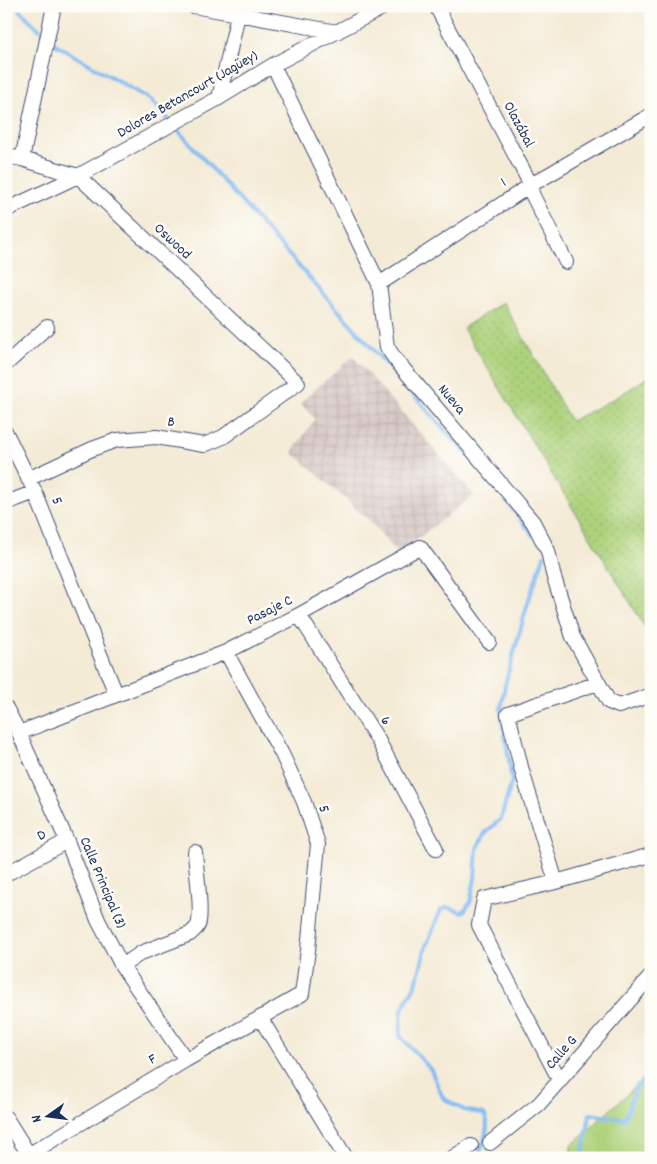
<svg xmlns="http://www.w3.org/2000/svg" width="657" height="1164" viewBox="0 0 657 1164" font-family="Dekko,sans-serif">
<defs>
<pattern id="industrial-grid" width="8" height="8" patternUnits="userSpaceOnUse" patternTransform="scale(1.25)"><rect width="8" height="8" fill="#d1c0bd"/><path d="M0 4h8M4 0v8" fill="none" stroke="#b3a5a5"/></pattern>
<pattern id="park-dots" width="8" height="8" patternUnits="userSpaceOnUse" patternTransform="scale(1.25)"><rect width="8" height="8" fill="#add27b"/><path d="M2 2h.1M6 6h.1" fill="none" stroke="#94b56d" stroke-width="1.8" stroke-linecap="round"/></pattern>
</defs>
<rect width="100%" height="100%" fill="#fdfcf7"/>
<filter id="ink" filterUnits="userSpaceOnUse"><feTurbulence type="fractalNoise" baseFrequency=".02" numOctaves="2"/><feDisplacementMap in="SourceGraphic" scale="10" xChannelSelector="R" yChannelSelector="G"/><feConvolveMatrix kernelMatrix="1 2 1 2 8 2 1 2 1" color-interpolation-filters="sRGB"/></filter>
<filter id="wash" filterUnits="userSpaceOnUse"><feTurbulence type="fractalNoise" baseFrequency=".0096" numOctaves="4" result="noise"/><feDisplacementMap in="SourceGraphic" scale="20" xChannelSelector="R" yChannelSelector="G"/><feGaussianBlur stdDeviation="1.12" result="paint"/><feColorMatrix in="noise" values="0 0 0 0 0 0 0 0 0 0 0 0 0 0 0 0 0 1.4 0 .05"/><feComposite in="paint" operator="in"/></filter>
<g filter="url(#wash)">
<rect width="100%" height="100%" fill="#f4ebd6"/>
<path fill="url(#industrial-grid)" d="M353,356l121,139 -76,59 -27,-32 -79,-70 23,-33 -15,-16z"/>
<path fill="#add27b" stroke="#64806c" d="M651,1072v86h-81l1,-12z"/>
<path fill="url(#park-dots)" stroke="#64806c" d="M503,302l68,119 48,-25 32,-21v262l-188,-309z"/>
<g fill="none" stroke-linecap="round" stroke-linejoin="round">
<path stroke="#83bcf4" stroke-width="4" d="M15,6l29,28
M51,41l7,5 93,54 20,22
M175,127l301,338
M511,507l22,28
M479,1158c2,-14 13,-30 5,-44l-20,-4 -21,-12 -12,-28 -31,-34 2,-27 14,-25 10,-38 15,-36 7,-3 13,5 3,-1 6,-8 5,-25 2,-30 8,-15 16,-14 11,-39 -11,-71 4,-24 23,-83 16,-46
M582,1158l8,-44 35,5 12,-34 14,-2"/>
</g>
</g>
<g filter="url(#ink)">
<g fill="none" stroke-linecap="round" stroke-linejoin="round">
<g stroke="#3c4b70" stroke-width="16">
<path id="minor" d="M193,6l144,26
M436,6l95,179 1,9 34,68
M273,65l106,219 8,63 8,12 138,163 15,29 5,23 20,63 36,65 10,4 32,-11
M219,98l21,-92
M6,156l16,3 56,17 220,207 -75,54 -19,8 -48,-8 -39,3 -25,9 -64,30
M22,159l32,-153
M6,210l72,-34 141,-78 54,-33 113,-59
M379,284l152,-99 120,-70
M6,364l41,-37
M6,433l29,59 81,202
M6,503l29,-11
M299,615l79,125 58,109
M6,708l13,25 48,108 31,79 24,46 64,94
M19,733l207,-81 73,-37 121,-68 69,95
M6,874l61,-33
M556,882l-34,-111 -14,-57 90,-31
M122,966l19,-13 49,-19c4,-4 9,-7 9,-13 3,-16 -3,-51 -4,-69
M261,1019l85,139
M560,1081l-81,-156 5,-26 72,-17 95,-27
M6,1118l25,40
M490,1143l49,-39 112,-128
M23,1158l163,-98 116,-66 6,-44 10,-106 -14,-42 -22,-48 -56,-102
M452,1158l19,-12"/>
</g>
<use href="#minor" stroke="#fff" stroke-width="14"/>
</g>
</g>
<g text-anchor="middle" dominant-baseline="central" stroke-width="5" stroke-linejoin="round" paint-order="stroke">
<g font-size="15" fill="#1b2f5e" stroke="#fdfcf7">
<text transform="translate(188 95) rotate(-30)">Dolores Betancourt (Jagüey)</text>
<text transform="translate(518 125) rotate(62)">Olazábal</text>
<text transform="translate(504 183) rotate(-33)">1</text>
<text transform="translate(172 242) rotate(43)">Oswood</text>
<text transform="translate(451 400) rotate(50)">Nueva</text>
<text transform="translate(171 423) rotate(10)">B</text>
<text transform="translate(56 501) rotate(68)">5</text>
<text transform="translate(270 611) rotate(-27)">Pasaje C</text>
<text transform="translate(385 721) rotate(58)">6</text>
<text transform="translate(323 809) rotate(72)">5</text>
<text transform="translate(42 836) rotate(-29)">D</text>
<text transform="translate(102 883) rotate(67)">Calle Principal (3)</text>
<text transform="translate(562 1053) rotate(-49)">Calle G</text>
<text transform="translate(153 1060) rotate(-31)">F</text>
</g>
</g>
<rect width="657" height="1164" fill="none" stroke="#fdfcf7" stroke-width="25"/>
<g transform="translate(48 1116) rotate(256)" stroke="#fdfcf7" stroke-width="4" paint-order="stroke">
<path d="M0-4L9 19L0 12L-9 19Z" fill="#1b2f5e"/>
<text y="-8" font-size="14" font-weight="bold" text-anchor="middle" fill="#1b2f5e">N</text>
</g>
</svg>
